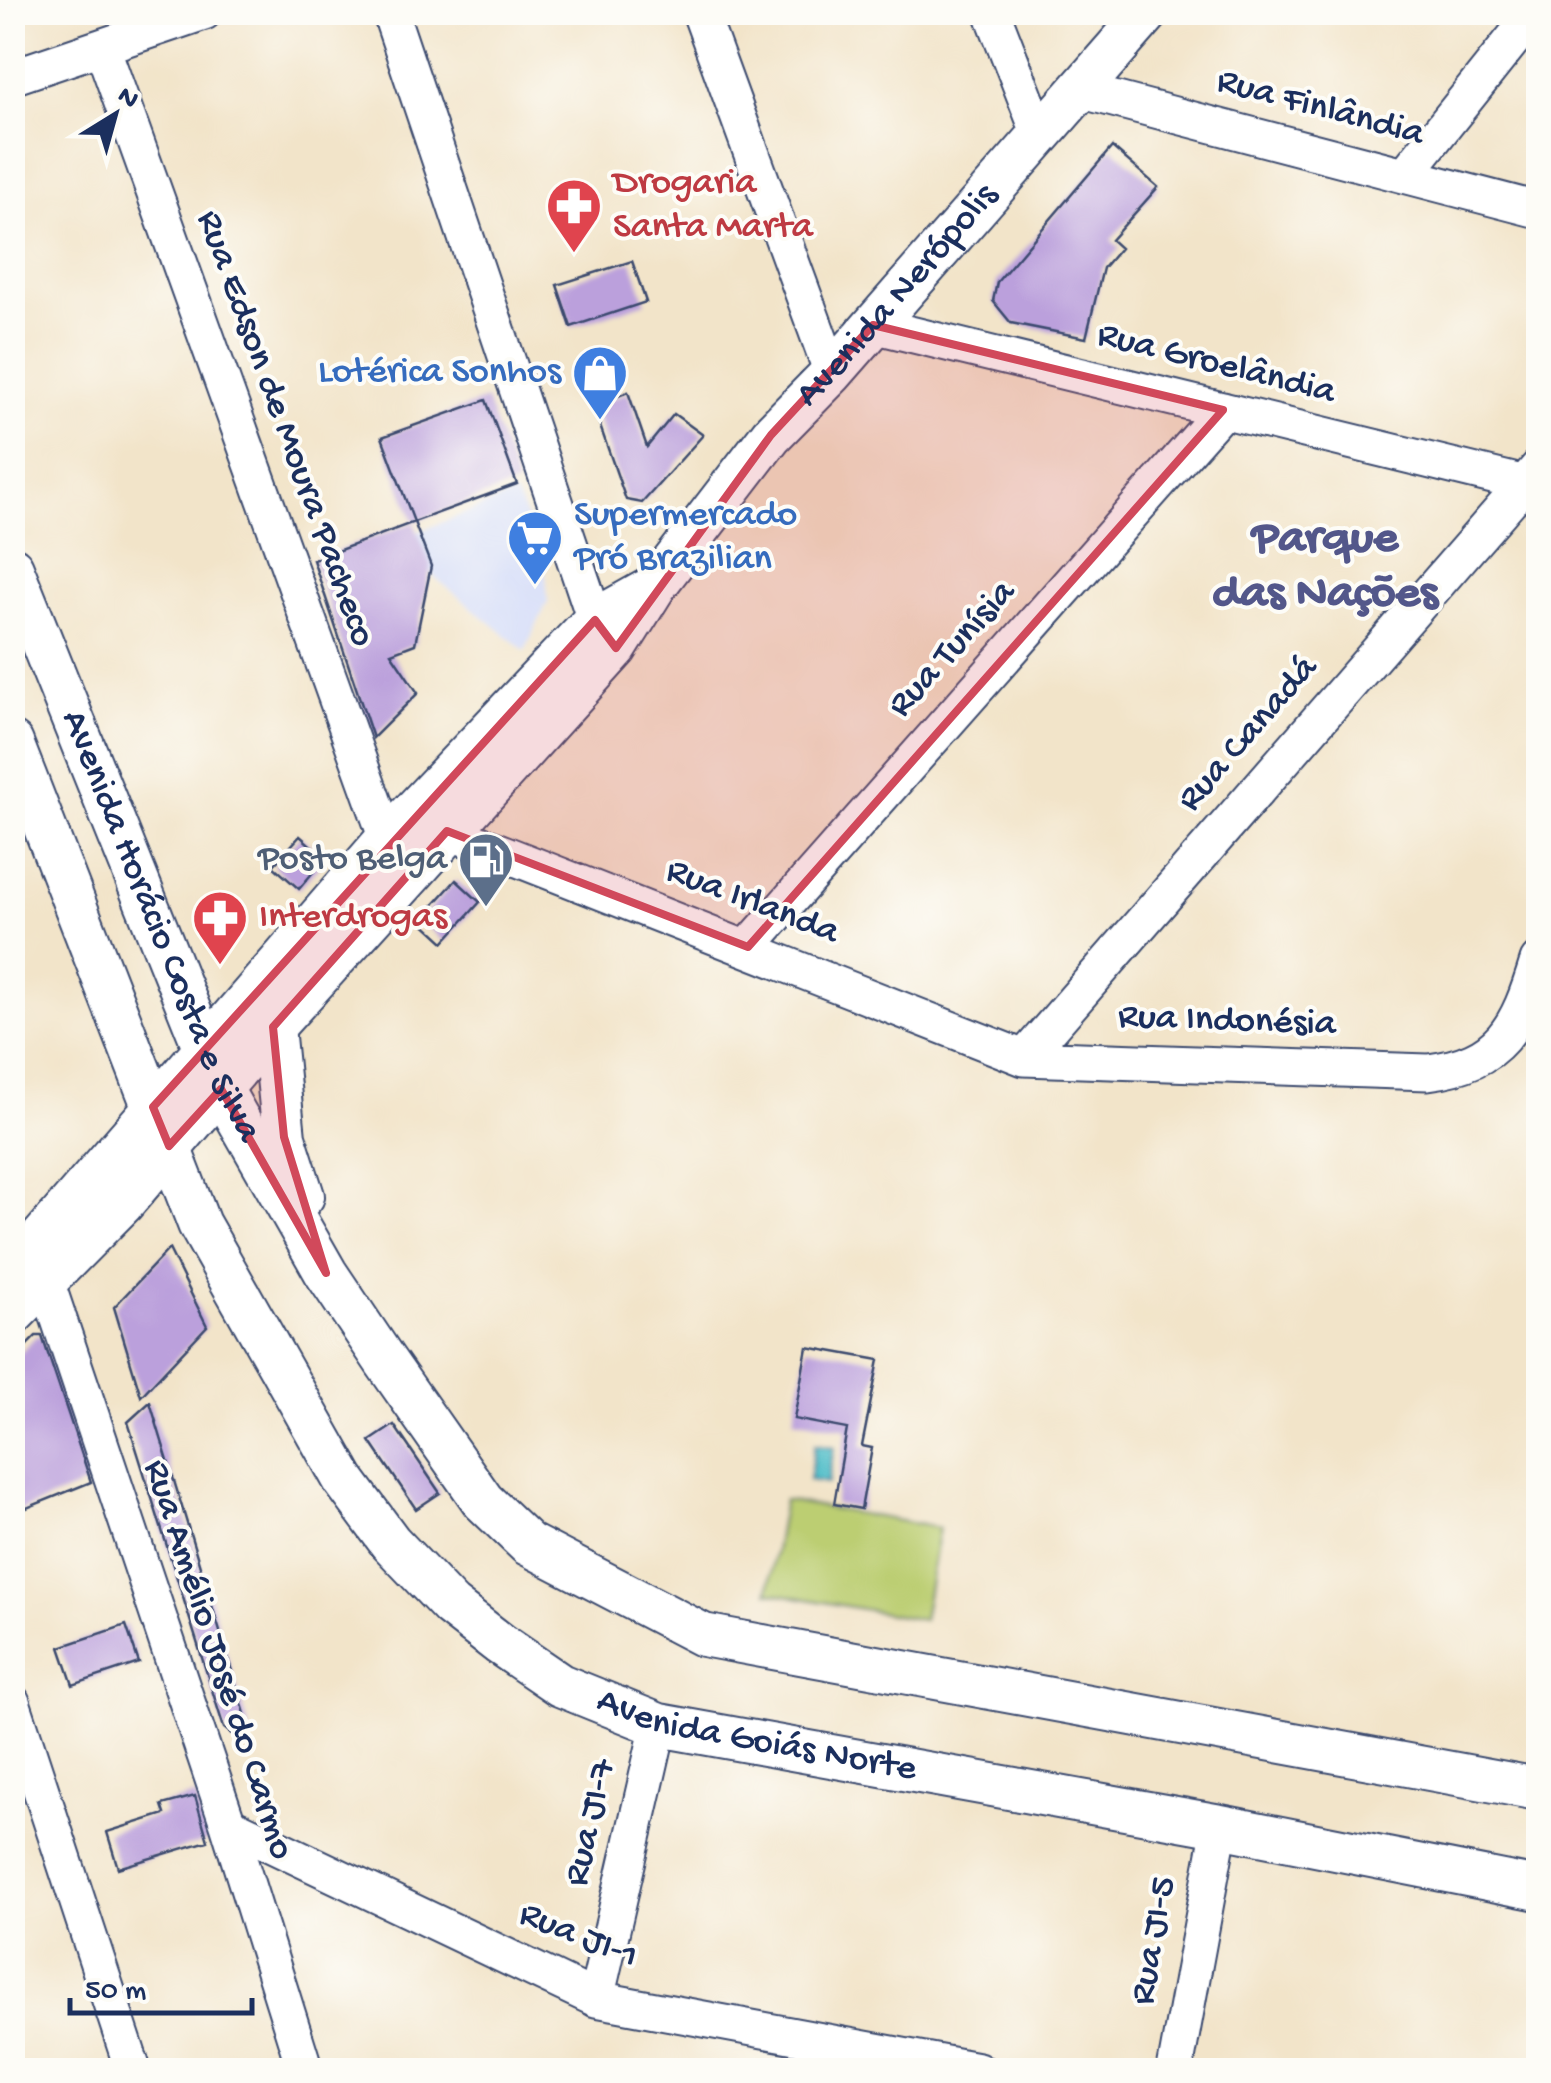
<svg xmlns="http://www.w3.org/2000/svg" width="1551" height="2083" viewBox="0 0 1551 2083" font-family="'Gochi Hand',sans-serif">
<rect width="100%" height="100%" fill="#fdfcf7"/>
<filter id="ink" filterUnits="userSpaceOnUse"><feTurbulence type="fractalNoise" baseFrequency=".01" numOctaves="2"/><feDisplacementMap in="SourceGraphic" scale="20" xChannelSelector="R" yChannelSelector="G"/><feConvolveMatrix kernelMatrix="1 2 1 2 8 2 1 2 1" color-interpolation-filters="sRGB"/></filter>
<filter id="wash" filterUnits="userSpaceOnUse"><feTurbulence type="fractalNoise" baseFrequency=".0048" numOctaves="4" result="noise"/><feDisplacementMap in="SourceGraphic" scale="40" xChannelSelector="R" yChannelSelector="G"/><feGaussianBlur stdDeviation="2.25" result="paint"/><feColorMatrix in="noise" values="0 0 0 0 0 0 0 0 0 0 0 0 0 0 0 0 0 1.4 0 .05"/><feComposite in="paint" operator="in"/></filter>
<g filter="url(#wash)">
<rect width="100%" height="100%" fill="#f2e4c9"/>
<path fill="#d0d9f9" d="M515,494l29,59 4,48 -23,50 -93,-76 -15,-43z"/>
<path fill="#bcce72" stroke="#6c7e68" stroke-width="2.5" d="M784,1500l155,28 -16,92 -155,-28z"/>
<path fill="#4fbdc8" stroke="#357693" stroke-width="2.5" d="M815,1444l19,3 -6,36 -19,-3z"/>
<g id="blocks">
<path fill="#bba0dc" d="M1112,147l46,40 -47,53 9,8 -17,20 -17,70 -75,-15 -18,-22 4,-19z
M632,261l14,41 -75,25 -14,-42z
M628,392l19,55 27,-33 29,21 -61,68 -16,-3 -33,-94z
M486,400l31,84 -103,38 -32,-85z
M414,522l17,44 -16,78 -24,9 27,40 -45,45 -60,-178z
M300,836l25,22 -26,31 -26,-23z
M456,880l24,22 -36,40 -24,-22z
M169,1249l38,77 -66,70 -27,-89z
M36,1336h6l49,146 -79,32v-154z
M807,1347l72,13 -17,86 10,2 -11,61 -27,-5 13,-75 -53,-10z
M150,1402l100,328 -11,10 -15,-12 -96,-306z
M394,1425l46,68 -24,16 -46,-68z
M126,1625l13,38 -66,22 -13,-38z
M195,1796l13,45 -90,27 -11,-36 58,-18 -3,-9z"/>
</g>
</g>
<g filter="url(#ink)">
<use href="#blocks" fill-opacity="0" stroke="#3b4a6e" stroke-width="2.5"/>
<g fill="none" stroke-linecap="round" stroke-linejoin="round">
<g stroke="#3b4a6e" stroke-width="39">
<path id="minor" d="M390,12l205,608 14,19
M700,12l132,361
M992,12l48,123
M102,47l285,792
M12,77l192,-65
M1079,90l459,120
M1405,175l130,-163
M873,325l665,162
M447,831l577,227 404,14c73,-9 90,-45 110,-111
M748,947l475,-537
M1024,1058l514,-590
M45,1278l183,546 77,246
M12,1702l121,368
M228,1824l368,175 382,71
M596,1999l63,-274
M1175,2070l45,-244"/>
</g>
<g stroke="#3b4a6e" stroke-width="46">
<g id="major">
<path id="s1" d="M12,568l209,521 105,184 59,88 98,140 45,43 175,91 835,154"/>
<path id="s2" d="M12,743l187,481 145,256 46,62 61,64 49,38 60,41 99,40 561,101 318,63"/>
<path d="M273,1027l11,110 19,59"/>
<path d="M12,1272l375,-433 208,-219 57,-32"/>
<path id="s3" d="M12,1315l111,-112 150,-176 343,-379 39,-62 116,-151 61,-62 316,-361"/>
</g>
</g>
<use href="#minor" stroke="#fff" stroke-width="35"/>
<use href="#major" stroke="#fff" stroke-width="42"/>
</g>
</g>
<path fill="#d1495b" fill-opacity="0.2" stroke="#d1495b" stroke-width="8" stroke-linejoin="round" d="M873,325l350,85 -475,537 -301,-116 -174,196 11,110 42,136 -105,-184 -52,57 -16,-39 442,-487 21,28 155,-213z"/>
<defs>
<g id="pharmacy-pin" transform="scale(2.875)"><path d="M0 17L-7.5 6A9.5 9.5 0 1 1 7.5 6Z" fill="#e0444e" stroke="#fdfcf7"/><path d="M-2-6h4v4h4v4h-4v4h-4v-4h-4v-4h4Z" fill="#fff"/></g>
<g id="shop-pin" transform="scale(2.875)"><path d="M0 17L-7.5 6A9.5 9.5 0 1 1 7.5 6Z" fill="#3f7fe0" stroke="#fdfcf7"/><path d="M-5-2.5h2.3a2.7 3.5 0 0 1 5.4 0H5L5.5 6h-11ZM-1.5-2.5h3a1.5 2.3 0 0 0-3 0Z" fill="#fff"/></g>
<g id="supermarket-pin" transform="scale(2.875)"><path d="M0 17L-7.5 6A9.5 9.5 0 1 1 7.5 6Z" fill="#3f7fe0" stroke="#fdfcf7"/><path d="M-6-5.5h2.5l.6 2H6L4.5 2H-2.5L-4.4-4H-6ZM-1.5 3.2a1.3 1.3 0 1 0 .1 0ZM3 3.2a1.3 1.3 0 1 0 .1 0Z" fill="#fff"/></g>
<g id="fuel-pin" transform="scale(2.875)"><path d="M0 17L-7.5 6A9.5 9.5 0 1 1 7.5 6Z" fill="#5c6f8a" stroke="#fdfcf7"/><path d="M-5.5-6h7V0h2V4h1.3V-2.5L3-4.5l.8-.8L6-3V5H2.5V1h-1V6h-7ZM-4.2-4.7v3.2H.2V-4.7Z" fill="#fff"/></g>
</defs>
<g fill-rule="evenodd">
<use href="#pharmacy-pin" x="574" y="206"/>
<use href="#shop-pin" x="600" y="373"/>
<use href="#supermarket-pin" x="535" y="538"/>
<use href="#fuel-pin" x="486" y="860"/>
<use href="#pharmacy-pin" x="220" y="918"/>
</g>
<g text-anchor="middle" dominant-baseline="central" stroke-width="8" stroke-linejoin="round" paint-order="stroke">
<g font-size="38" fill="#1b2f5e" stroke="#fdfcf7">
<text transform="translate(1320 109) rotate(15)">Rua Finlândia</text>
<text stroke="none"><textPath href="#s3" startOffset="1352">Avenida Nerópolis</textPath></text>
<text transform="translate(1216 365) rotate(14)">Rua Groelândia</text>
<text transform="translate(284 429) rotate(70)">Rua Edson de Moura Pacheco</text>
<text transform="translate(953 650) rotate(-48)">Rua Tunísia</text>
<text transform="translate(1249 735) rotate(-49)">Rua Canadá</text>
<text transform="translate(752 903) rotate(21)">Rua Irlanda</text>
<text stroke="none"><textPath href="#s1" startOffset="388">Avenida Horácio Costa e Silva</textPath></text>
<text transform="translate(1227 1022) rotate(2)">Rua Indonésia</text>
<text transform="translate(217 1660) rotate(72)">Rua Amélio José do Carmo</text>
<text stroke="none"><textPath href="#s2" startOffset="1315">Avenida Goiás Norte</textPath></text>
<text transform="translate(592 1823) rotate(-77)">Rua JI-7</text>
<text transform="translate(578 1937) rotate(22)">Rua JI-1</text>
<text transform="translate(1155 1941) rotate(-80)">Rua JI-5</text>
</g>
<g font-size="38" fill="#be3a42" stroke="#fdfcf7" text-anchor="start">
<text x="613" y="184">Drogaria<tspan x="613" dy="44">Santa Marta</tspan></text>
<text x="259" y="918">Interdrogas</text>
</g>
<g font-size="38" fill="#366cbe" stroke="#fdfcf7" text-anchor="end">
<text x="561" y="373">Lotérica Sonhos</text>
<text x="574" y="516" text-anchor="start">Supermercado<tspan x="574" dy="44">Pró Brazilian</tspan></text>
</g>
<g font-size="38" fill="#4e5e75" stroke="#fdfcf7" text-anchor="end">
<text x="447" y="860">Posto Belga</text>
</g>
<g font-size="48" font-weight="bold" fill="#53578a" stroke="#fdfcf7">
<text x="1325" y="540">Parque<tspan x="1325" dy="55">das Nações</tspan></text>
</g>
</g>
<rect width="1551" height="2083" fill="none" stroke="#fdfcf7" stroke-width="50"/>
<g transform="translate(115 115) rotate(37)" stroke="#fdfcf7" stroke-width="8" paint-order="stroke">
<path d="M0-8L18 38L0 25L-18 38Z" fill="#1b2f5e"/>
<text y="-15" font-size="28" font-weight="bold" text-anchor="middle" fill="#1b2f5e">N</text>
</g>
<path d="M70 1998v15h182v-15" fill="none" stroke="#1b2f5e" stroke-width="5"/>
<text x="85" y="1998" font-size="30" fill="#1b2f5e" stroke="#fdfcf7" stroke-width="8" paint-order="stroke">50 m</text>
</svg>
